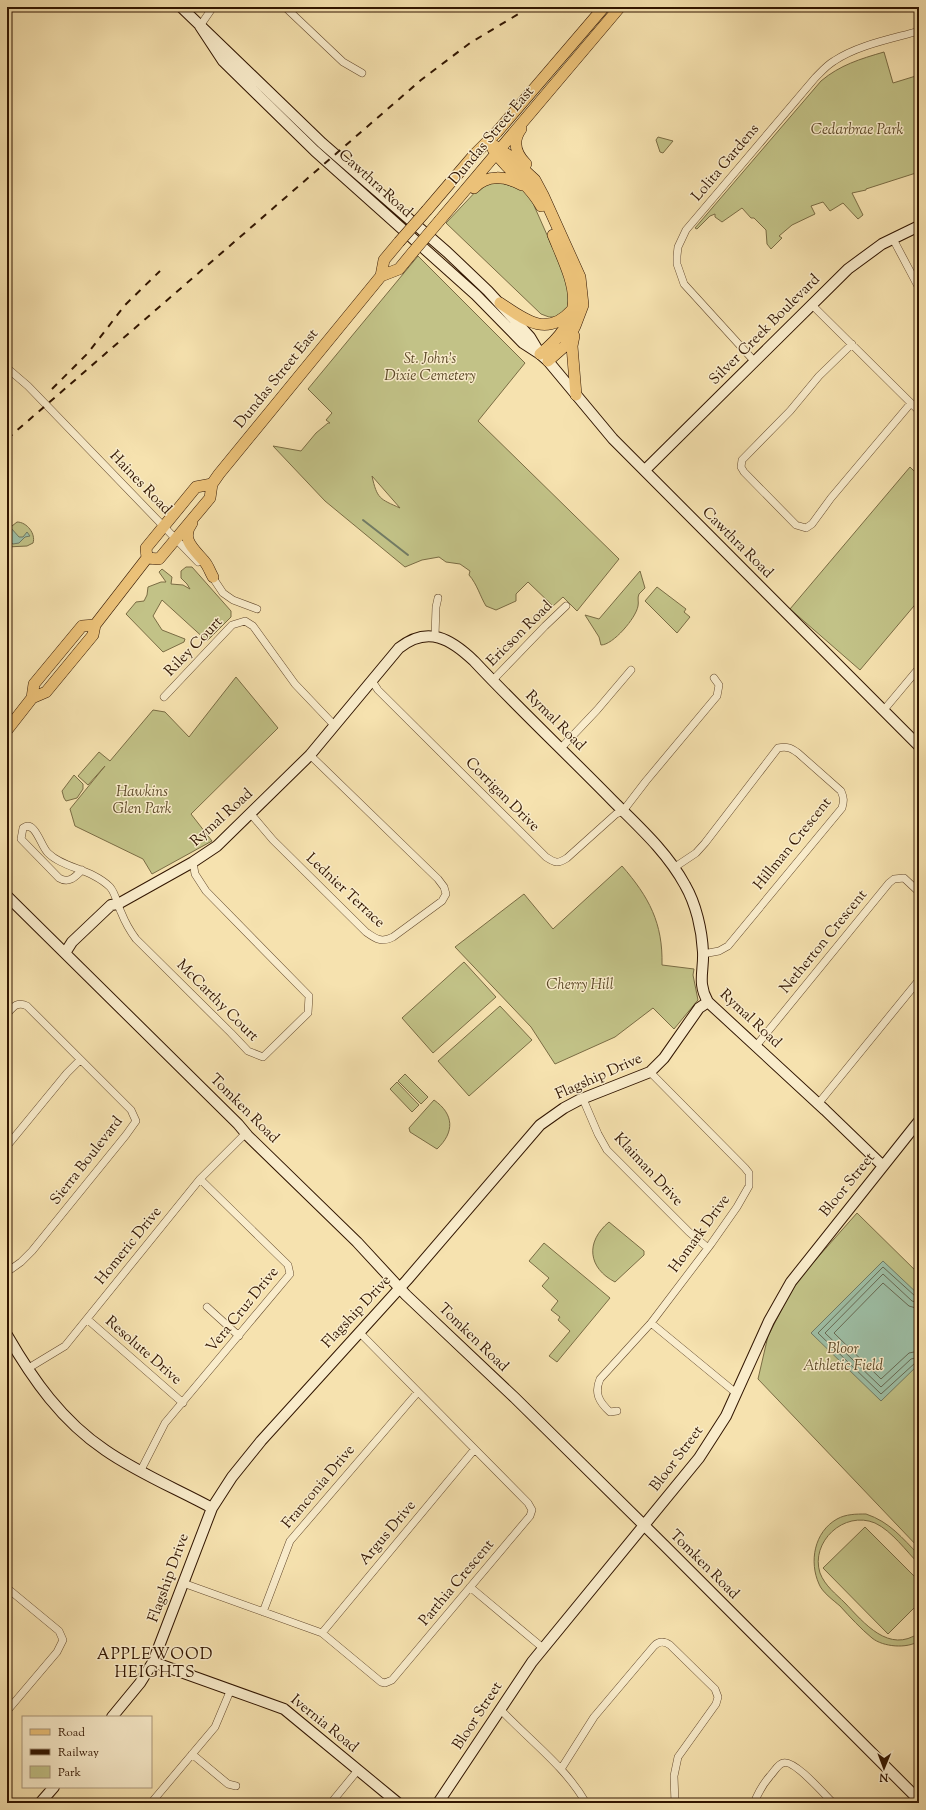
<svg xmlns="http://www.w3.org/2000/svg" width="926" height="1810" viewBox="0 0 926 1810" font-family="'Sorts Mill Goudy',serif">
<rect width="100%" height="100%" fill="#f6e2af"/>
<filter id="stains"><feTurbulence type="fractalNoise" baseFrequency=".005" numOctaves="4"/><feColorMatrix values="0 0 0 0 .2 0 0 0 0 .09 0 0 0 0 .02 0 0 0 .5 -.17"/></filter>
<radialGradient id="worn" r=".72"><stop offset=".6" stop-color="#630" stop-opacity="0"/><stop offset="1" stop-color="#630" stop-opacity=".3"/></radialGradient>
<path fill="#c2c287" stroke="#7a6c44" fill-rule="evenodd" d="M884,52l9,31 26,-8v97l-53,17v1l-14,3 11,22 -5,4 -15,-16 -13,8 -7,-9 -12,4 4,8 -23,11 -13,11 3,2 -11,11 -4,-5 -1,-14 -12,-12h-3l-9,-10 -20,14 -7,-5v-3l-5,2 -13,13 -2,-1 126,-147c19,-16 39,-22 63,-29z
M658,137l15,4 -10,12 -3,-1 -4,-12z
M495,181l29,9 8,11 35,79 3,10 -2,17 -11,10h-8l-8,-3 -95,-91 34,-36z
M418,256l107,107 -47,58 141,138 -42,52 -14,-14 -10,9 -25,-24 -12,12v7l-20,9 -10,-4c-6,-10 -9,-22 -17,-31l1,-4 -10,-7 -14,-2 -7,-5 -17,3 -17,7 -80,-66 -52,-55 28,5 15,-18 12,-10h2l-4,-3 6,-7 -24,-24zM372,476l28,32c-20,-9 -23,-9 -28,-32z
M910,467l9,9v124l-59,70 -70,-61z
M17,522c10,0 19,12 16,21l-6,3 -20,1v-17z
M186,567h6l39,44v6l-24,24 -45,-41 -9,16 9,14 23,9 -1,3 -21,10 -37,-38 10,-12 8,-1 3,-6 1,-8 13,-5h5l-7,-10 3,-3 10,8 -1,7 12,1 7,4 -3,-5 -6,-6v-7z
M640,571l5,17 -6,6c-2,4 0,8 -1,12 -2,12 -25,39 -37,39l-2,-8 -14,-22 14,4z
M657,587l29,22 -2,3 6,5 -13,16 -32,-32z
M236,677l42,51 -87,86 21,27 -60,33 -9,-15 -68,-33 -5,-17 35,-43 -17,19 -10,-9 21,-24 11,9 43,-51 12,2 24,25z
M74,775l9,9v5l-6,9 -11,3 -2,-3 -2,-7z
M622,866c27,31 41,57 40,99l32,4 -1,6 5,25 -24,29 -21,-21 -38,29 -60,27 -24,-37 -76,-80 69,-53 29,35z
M464,962l32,35 -63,56 -31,-35z
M500,1006l32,34 -63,56 -31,-35z
M405,1074l23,23 -7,7 -23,-23z
M397,1082l22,23 -7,7 -22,-23z
M434,1100c20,14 21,32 3,49l-27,-17 -1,-4z
M857,1213l62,61v274l-161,-169 10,-43 28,-54z
M609,1222l35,29v4l-29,27c-27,-14 -30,-40 -6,-60z
M544,1243l66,55 -53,64 -8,-6 21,-25 -12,-11 2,-3 -9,-7 7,-9 -16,-15 7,-8 -20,-17z
M866,1514c24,8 36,24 53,41v9c-13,-13 -27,-33 -44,-41 -31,-13 -65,19 -55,50 5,13 16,21 25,30 19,20 44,51 74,30v8c-12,8 -36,6 -47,-3 -11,-9 -22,-21 -32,-32 -7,-6 -18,-14 -21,-22 -10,-22 -5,-52 18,-65 9,-5 19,-5 29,-5z
M865,1527l54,54v22l-31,31 -65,-66z"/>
<path fill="#9ebfa6" stroke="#727b64" d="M11,528l8,9h4l4,-5 3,4 -5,1 -6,6 -6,1 -6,-4v-3l4,-4z
M883,1261l36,34v69l-38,37 -70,-68z"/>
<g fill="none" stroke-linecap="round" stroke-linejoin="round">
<path stroke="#686a53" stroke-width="1" d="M919,1298l-4,-2 -32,-29 -65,66 63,61 34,-31 4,-1
M919,1303l-7,-2 -29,-27 -58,59 56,54 30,-28 8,-2
M919,1309l-10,-3 -26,-23 -49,50 47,46 28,-26 10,-2"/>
<path stroke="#727b64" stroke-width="2" d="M363,520l45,35"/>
<g stroke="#62482c" stroke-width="8">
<path id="street" d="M285,7l58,55 19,11
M200,26l13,-19
M893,239l26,49
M812,305l107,106
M852,344l-33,32 -29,35 -48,49 -1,7 3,5 52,53 10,3 6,-4 19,-26 80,-95
M755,362l-71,-78 -7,-20v-8l1,-9 8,-17 129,-152c6,-6 12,-13 19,-17 24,-16 57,-22 85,-30
M7,368l21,18 170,176
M211,575l12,18 10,7 24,9
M435,636l1,-29 2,-9
M493,680l52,-54 21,-20
M372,681l6,9 168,167c9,6 12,7 21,1l49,-44 7,-3 23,-30 71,-85 2,-11 -5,-7
M164,697l68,-72 13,-4 8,5 42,58 39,41
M883,711l36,-43
M561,748l36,-38 34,-40
M250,813l23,27 93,92c10,7 15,11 27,5l49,-36 4,-7 -2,-7 -6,-8 -128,-124
M675,867l21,-14 9,-10 73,-95c9,-2 13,0 20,5l43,38c3,7 3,10 1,17l-114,138 -9,5 -16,3
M82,870c-7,7 -13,14 -23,8l-38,-39 2,-11c12,-9 18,19 25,25 15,15 44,16 62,34 6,7 7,17 11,25 4,10 9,19 15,27l95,94 17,18 15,6 45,-44 1,-17 -103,-105 -11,-17 -2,-12
M7,1014c6,-7 10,-13 20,-8l104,104 5,11 -10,14 -94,116 -11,11 -14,10
M756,1046l133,-163 5,-4 10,-1 15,14
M583,1099l15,35 9,16 82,82 19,16
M818,1104l101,-124
M7,1146l60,-73 13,-13
M207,1307l32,29
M87,1319l96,84
M651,1323l85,70
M27,1369l38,-23 135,-167 46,-46
M617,1411l-7,1c-11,-10 -16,-19 -10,-33l51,-56 60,-79 26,-37 12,-21v-13l-4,-5 -95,-96
M141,1470l24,-47 125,-149 -2,-9 -88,-86
M183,1583l139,50 59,49 4,1 7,-3 138,-164 2,-6 -4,-7 -169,-171
M470,1587l73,61
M7,1588l52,43 4,9 -6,12 -50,59
M263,1612l27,-71 128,-149
M322,1633l152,-183
M500,1709c29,31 65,57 86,94
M192,1754l36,30 8,2
M561,1769l33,-52 60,-71c5,-5 10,-5 16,-1l45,44 3,8 -2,7 -38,53 -4,19 1,27
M151,1803l64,-76 16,-38
M331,1803l27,-33
M754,1803c4,-10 9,-19 16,-27 4,-4 8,-12 13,-13 11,-4 41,31 50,40"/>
</g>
<g stroke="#311500" stroke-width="12">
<path id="secondary" d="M181,7l141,136 125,109 41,39 42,46 9,15
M200,26l23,35 92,90 161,144 47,48 17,11 8,7 65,78 306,307
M645,470l203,-201 34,-25 37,-18
M7,896l231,228 10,12 109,106 49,53 109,103 149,147 255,255
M65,953l7,-11 39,-37 7,-1 75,-42 24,-16 93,-91 89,-107c29,-23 52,-9 75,13 45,48 93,93 139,140 26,26 54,51 72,84 11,19 17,45 18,67 1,19 -6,31 5,50l117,108 58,56
M7,1335c26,45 55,86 98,115 33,23 72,39 107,58
M153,1662l131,47 114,94
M112,1717l28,-34 13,-21 59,-154 20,-31 29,-36 146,-161 133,-155 24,-17 15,-8 71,-28 14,-14 35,-50 9,-6
M40,1803l14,-16
M438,1803l94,-141 167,-204 27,-42 43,-95 22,-39 128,-161"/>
</g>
<g stroke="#311500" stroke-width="12">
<path id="primary" d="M521,129c-9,12 -5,25 5,35
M495,146l13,9 27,25 8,15 37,82 3,28 -8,21 -10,20 -17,15
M493,149c13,21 36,34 48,57
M474,188c13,-14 32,-12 48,-3
M427,210l47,-55 23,-23 107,-125
M440,220l180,-213
M381,276l3,-16 15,-18
M500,303c24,16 46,35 71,8
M574,336l-2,10 4,49
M540,354c51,-41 34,-68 13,-119
M192,523c-12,16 2,26 12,38 4,4 6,11 9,16
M147,558l12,1 51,-61 2,-14 7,-10 162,-198 18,-7 14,-17
M32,698l14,-6 47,-57 2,-10 52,-67 -1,-10 50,-61 16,-3
M7,730l25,-32 2,-14 48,-58 13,-1"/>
</g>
<use href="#street" stroke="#f9eccb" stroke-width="7"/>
<use href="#secondary" stroke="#f9eccb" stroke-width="10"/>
<use href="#primary" stroke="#ebc178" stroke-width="11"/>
<path stroke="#311500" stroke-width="2" stroke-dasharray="7 7" stroke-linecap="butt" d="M52,389l36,-36 37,-48 35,-34
M7,439l414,-359 49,-37 60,-36"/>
<g stroke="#311500" stroke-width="12" stroke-linecap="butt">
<path id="primary-bridge" d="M399,242l28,-32
M413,252l27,-32"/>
</g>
<use href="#primary-bridge" stroke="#ebc178" stroke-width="11"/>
</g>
<g text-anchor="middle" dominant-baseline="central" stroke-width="3" stroke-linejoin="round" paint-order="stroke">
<g font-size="15" font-style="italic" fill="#5c4928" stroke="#f9eccb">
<text x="857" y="130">Cedarbrae Park</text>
<text x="430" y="359">St. John’s<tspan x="430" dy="17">Dixie Cemetery</tspan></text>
<text x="142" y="792">Hawkins<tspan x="142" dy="17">Glen Park</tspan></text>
<text x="580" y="985">Cherry Hill</text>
<text x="843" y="1349">Bloor<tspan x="843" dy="17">Athletic Field</tspan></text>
</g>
<g font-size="15" fill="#311500" stroke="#f9eccb">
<text transform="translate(492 136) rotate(-50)">Dundas Street East</text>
<text transform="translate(726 163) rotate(-50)">Lolita Gardens</text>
<text transform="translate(375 184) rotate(42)">Cawthra Road</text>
<text transform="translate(765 330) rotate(-45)">Silver Creek Boulevard</text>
<text transform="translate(277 379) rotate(-51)">Dundas Street East</text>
<text transform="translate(140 483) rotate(46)">Haines Road</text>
<text transform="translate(737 543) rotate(45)">Cawthra Road</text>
<text transform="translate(520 634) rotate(-45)">Ericson Road</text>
<text transform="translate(194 647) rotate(-46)">Riley Court</text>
<text transform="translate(555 721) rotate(45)">Rymal Road</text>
<text transform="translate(502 795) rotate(45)">Corrigan Drive</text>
<text transform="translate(222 818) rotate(-42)">Rymal Road</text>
<text transform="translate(793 844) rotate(-51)">Hillman Crescent</text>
<text transform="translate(345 891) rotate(43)">Lednier Terrace</text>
<text transform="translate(824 942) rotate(-51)">Netherton Crescent</text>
<text transform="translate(217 1001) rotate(45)">McCarthy Court</text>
<text transform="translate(750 1019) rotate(43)">Rymal Road</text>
<text transform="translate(599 1077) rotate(-24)">Flagship Drive</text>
<text transform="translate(244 1109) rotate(45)">Tomken Road</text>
<text transform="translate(87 1161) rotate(-52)">Sierra Boulevard</text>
<text transform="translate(648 1170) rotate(47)">Klaiman Drive</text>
<text transform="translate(848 1185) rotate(-51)">Bloor Street</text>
<text transform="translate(700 1234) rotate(-54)">Homark Drive</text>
<text transform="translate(129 1246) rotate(-51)">Homeric Drive</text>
<text transform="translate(243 1310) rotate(-51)">Vera Cruz Drive</text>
<text transform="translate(357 1312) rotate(-47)">Flagship Drive</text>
<text transform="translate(473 1338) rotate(44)">Tomken Road</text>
<text transform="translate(143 1351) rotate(41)">Resolute Drive</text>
<text transform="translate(677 1459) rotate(-53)">Bloor Street</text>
<text transform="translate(319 1487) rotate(-50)">Franconia Drive</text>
<text transform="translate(388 1533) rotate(-50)">Argus Drive</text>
<text transform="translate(704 1565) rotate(45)">Tomken Road</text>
<text transform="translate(169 1578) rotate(-70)">Flagship Drive</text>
<text transform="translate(457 1583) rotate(-50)">Parthia Crescent</text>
<text transform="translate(478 1716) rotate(-57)">Bloor Street</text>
<text transform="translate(324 1724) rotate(39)">Ivernia Road</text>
</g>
<g font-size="16" letter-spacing="1" fill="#311500" stroke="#f9eccb">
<text x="155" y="1655">APPLEWOOD<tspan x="155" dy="18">HEIGHTS</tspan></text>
</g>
</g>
<rect width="926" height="1810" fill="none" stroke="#f6e2af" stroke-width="24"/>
<rect x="8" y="8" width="910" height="1794" fill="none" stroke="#311500" stroke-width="2"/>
<rect x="12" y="12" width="902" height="1786" fill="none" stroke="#311500"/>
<rect x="22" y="1716" width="130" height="72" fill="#f9eccb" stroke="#a9967a"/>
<rect x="30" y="1729" width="20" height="6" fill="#ebc178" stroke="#a9967a"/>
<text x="58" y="1736" font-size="12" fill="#311500">Road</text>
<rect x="30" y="1749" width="20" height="6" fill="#311500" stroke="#a9967a"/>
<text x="58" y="1756" font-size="12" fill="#311500">Railway</text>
<rect x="30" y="1766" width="20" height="12" fill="#c2c287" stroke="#a9967a"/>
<text x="58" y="1776" font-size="12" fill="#311500">Park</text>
<g transform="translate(884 1768) rotate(181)" stroke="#f9eccb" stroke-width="3" paint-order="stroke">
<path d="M0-3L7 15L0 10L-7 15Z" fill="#311500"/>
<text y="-6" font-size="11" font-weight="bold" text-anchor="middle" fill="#311500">N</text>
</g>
<rect width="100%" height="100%" filter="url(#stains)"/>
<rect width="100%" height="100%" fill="url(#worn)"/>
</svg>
